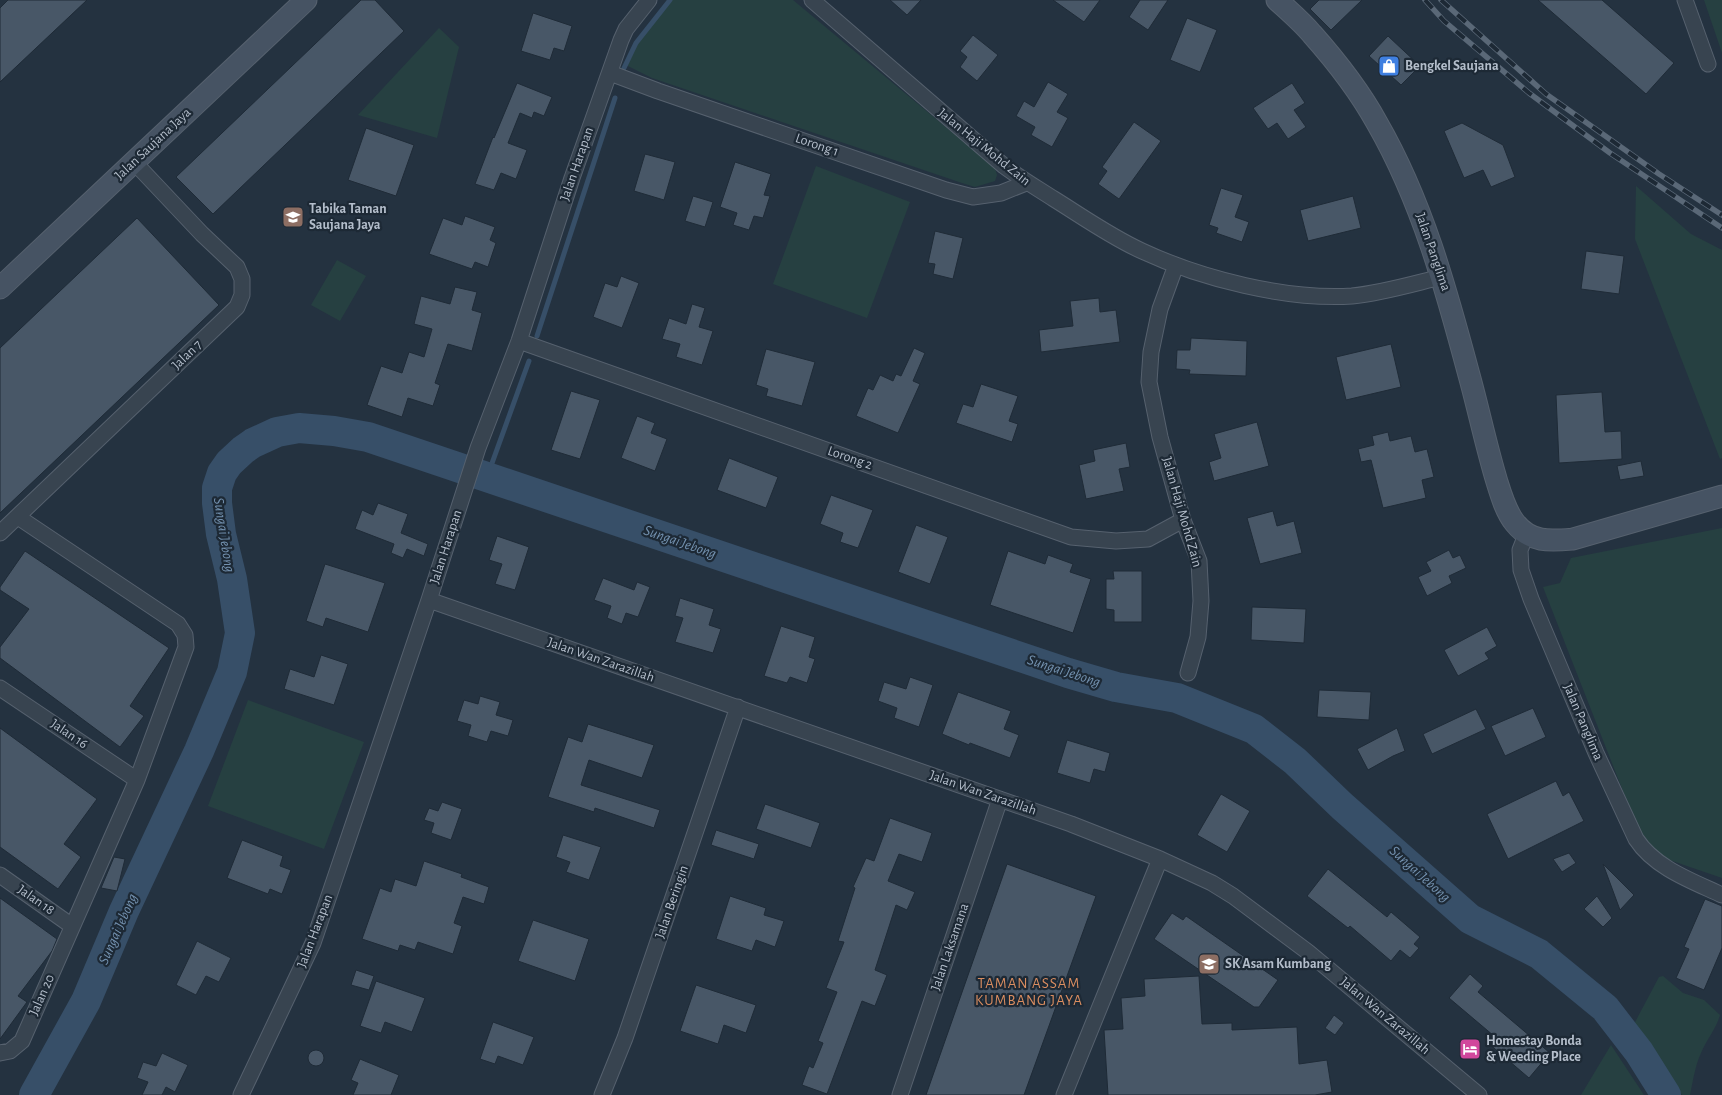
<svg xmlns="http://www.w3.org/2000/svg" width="1722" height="1095" viewBox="0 0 1722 1095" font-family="'Alegreya Sans',sans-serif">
<rect width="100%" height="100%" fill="#243240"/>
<path fill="#264041" d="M671,0h122l202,168 2,7 -2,6 -20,6 -13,-4 -310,-105 -26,-13 11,-22z
M1704,0h18v53z
M439,28l20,19 -22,91 -79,-23z
M816,166l94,36 -43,116 -94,-34z
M1636,186l55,48 31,16v208l-2,1 -85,-220z
M337,260l29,16 -26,45 -29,-16z
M1722,528v350l-70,-24 -22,-45 -87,-222 17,-4 11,-25z
M248,700l116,42 -40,107 -116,-43z
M1663,976l20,17 21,7 16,15c-4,14 -13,24 -19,38 -6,13 -8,28 -11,42h-8l-49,-69 26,-49z
M1611,1045l33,50h-63z"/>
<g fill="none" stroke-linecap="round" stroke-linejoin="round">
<path stroke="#374f68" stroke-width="5" d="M624,68l12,-25 34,-43
M537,336l78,-238
M487,477l42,-116"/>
<path stroke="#374f68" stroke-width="30" d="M34,1095l52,-94 38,-90 75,-160 33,-79 8,-39 -8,-54 -11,-45 -4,-31v-15l5,-15 7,-10 14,-13 10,-7 24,-11 22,-4 35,3 34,6 700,236 48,14 61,11 77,31 41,32 47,45 128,113 69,35 66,54 34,44 27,43"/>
</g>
<path fill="#485767" stroke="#1f2b37" d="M8,0h79l-87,82v-74z
M361,0h14l29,31 -191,183 -37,-37z
M890,0h31l-14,15z
M1053,0h47l-16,22z
M1140,0h28l-20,30 -19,-13z
M1319,0h43l-31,30 -21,-21z
M1538,0h64l72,63 -28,31z
M533,13l39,13 -8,25 -10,-3 -4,12 -29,-9z
M1187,18l30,12 -17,42 -30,-12z
M973,35l25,20 -21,26 -17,-14 7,-10 -7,-6z
M1388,36l32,30 -19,19 -32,-29z
M1048,82l20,12 -11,18 11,6 -16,29 -21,-12 4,-8 -19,-11 8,-15 10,6z
M517,83l35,14 -8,19 -10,-4 -2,6 -12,-5 -12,30 19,7 -11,29 -15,-6 -7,17 -19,-6 18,-47 1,1z
M1292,83l13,20 -11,7 12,17 -18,12 -11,-16 -9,6 -15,-21z
M1134,122l27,19 -42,58 -21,-15 9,-13 -5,-4z
M1462,123l41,22 12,32 -24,10 -8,-17 -19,8 -20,-47z
M366,128l48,17 -18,51 -48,-16z
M645,154l30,8 -11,38 -30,-9z
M735,162l36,12 -7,21 6,1 -7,22 -9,-2 -5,14 -16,-5 4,-12 -17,-6z
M1221,188l22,7 -8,22 14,5 -7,20 -26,-9 2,-5 -9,-3z
M693,196l20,6 -8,25 -20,-6z
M1353,196l8,32 -53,13 -8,-31z
M465,216l30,11 -5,13 6,3 -8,24 -13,-5 -3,7 -43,-15 14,-36 19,7z
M137,218l82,87 -219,208v-165z
M935,231l28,7 -10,41 -20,-5 2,-10 -7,-1z
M1586,251l38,5 -5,38 -38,-5z
M621,276l18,7 -17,45 -29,-11 12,-34 12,4z
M455,287l22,5 -5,18 10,3 -10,38 -24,-7 -13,39 5,2 -7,21 -25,-8 -6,19 -35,-12 14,-39 21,7 7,-21 15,5 8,-28 -18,-5 7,-28 29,8z
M1099,298l1,14 16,-2 4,32 -79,10 -2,-22 34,-4 -3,-25z
M692,304l13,4 -6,19 14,4 -11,34 -26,-8 4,-13 -18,-5 7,-21 17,6z
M1191,338l56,3 -1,35 -57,-2 1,-4 -14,-1 1,-19h13z
M1391,344l10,43 -55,13 -10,-43z
M914,348l11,5 -12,28 7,3 -22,49 -42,-17 12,-28 5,2 7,-15 13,6 3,-7 5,2z
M766,349l49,13 -13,44 -36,-10 2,-7 -12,-4z
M981,384l37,12 -9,25 9,3 -6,18 -56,-19 7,-19 10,3z
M571,391l29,9 -20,59 -29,-9z
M1602,392l3,40 16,-1 1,28 -63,4 -3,-68z
M637,416l18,7 -4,10 16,6 -12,32 -34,-13z
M1257,422l12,44 -55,15 -5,-19 12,-4 -7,-24z
M1388,432l2,9 21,-5 4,16 12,-3 7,28 -12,3 4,18 -43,10 -12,-48 -10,2 -3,-13 16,-4 -2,-9z
M1126,443l4,24 -11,2 5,22 -38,8 -7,-34 16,-4 -2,-11z
M729,458l49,19 -12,31 -49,-18z
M1641,461l3,15 -24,4 -3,-14z
M831,495l42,15 -15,38 -18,-6 3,-9 -23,-9z
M378,503l30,11 -7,19 27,11 -4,12 -17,-7 -4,9 -12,-5 3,-9 -39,-15 7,-19 11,5z
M1273,511l4,15 17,-5 8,32 -42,11 -13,-46z
M916,525l32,12 -18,47 -32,-12z
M497,536l32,11 -14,43 -20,-6 7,-20 -13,-4z
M1449,550l4,8 7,-3 6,13 -17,8 3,7 -25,13 -9,-19 13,-6 -5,-9z
M25,551l144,97 -39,58 14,10 -24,31 -120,-89v-11l29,-38 -29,-19v-3z
M1008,551l37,13 3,-9 25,9 -3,8 21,7 -18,54 -83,-28z
M325,564l60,19 -17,49 -42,-14 -3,9 -17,-6z
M1113,571h29v51h-28v-12l-8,-1v-30h8z
M603,578l31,12 3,-8 13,5 -12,30 -12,-4 -4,11 -15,-6 4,-12 -17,-6z
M680,598l34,11 -5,16 12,4 -8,24 -38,-11 8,-24 -8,-2z
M1252,607l54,2 -2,34 -53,-3z
M781,626l34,11 -6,20 6,2 -8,24 -17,-6 -3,6 -23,-7z
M1487,627l10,19 -12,7 4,6 -31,17 -14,-26z
M321,655l27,9 -14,41 -50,-16 6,-20 24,8z
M910,677l23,8 -14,42 -25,-9 3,-10 -19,-7 6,-19 22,7z
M1319,690l52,2 -2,28 -52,-3z
M958,692l53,19 -7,18 15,6 -9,23 -40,-15 -1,2 -27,-11z
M480,696l20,6 -4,13 17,5 -5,16 -17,-5 -4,11 -19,-6 3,-11 -14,-4 7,-21 14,4z
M1533,708l13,29 -41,19 -14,-30z
M1476,709l10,20 -54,25 -9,-20z
M588,724l66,21 -12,33 -53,-18 -8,25 79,25 -6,18 -59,-20 -1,4 -46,-15 20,-60 14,5z
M0,728l97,71 -33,45 17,13 -23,32 -58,-42z
M1397,728l8,23 -12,5 -25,14 -11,-21z
M1067,740l43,13 -5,19 -11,-3 -4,14 -33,-10z
M1556,781l7,15 6,-4 15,29 -76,38 -21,-45z
M1221,794l29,17 -23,41 -30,-17z
M442,802l20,7 -11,31 -20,-7 3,-10 -10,-3 5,-12 9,3z
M765,804l55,19 -9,25 -55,-19z
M890,818l42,15 -10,29 -23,-8 -11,27 27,11 -8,18 -11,-5 -21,65 12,5 -12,31 -13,-5 -35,93 -25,-9 7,-19 4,2 10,-25 -5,-2 19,-49 -11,-4 18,-46 -6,-1 17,-53 -2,-1 13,-29 8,3z
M716,830l43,14 -5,15 -43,-14z
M563,835l38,12 -12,33 -23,-8 4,-10 -14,-5z
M242,840l41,16 -3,10 11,4 -9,24 -12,-5 -2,5 -41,-16z
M1569,853l7,10 -14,9 -9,-13z
M114,857l11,2 -8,32 -16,-3z
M424,861l38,13 -1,3 28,10 -5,17 -21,-7 -9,26 8,3 -9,28 -35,-12 -3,8 -15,-5 -2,6 -36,-12 18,-51 11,4 4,-13 21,7z
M1007,864l89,32 -72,199h-98z
M1603,864l31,31 -14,15z
M1328,869l59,48 4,-5 29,25 -6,7 5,4 -9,10 -10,-8 -9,11 -41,-35 -2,2 -41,-32z
M730,896l36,12 -2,7 20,6 -9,26 -19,-7 -4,11 -36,-12z
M1597,896l15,22 -9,9 -19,-18z
M0,898l57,41 -5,12 -34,45 9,6 -27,37z
M1705,899l17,7v42l-18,42 -28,-12 13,-29 -5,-2z
M1172,913l11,7 3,-4 92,64 -19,27h-5l-100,-68z
M533,920l56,19 -14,42 -57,-20z
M197,941l34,17 -12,24 -13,-6 -10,19 -20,-10z
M356,970l18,6 -5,14 -18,-5z
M1470,974l13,12 -5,6 72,61 -21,25 -41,-35 6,-7 -45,-38z
M1199,976l3,48 30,-1v7l65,-3 2,37 28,-4 5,32 -17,3h-207l-4,-65 19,-1 -2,-31 24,-2 -1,-17z
M376,981l49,17 -13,34 -27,-10 -4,11 -21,-7z
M696,985l60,20 -10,28 -22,-8 -6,19 -38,-13z
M1334,1015l10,8 -9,12 -10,-7z
M493,1022l41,15 -11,28 -25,-9 -3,8 -15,-5z
M308 1058a8 8 0 1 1 16 0a8 8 0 1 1-16 0Z
M162,1053l26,12 -13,27 -9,-5 -4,8h-20l6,-13 -11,-4 6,-16 13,4z
M360,1059l39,16 -8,20h-38l5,-12 -7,-3z"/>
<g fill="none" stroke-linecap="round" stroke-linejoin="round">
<g stroke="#56616e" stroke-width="17">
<path id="street" d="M812,0l192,166c16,12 33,22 50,33 29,18 57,38 88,52 60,28 144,49 210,45 30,-3 60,-12 89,-19
M1685,0l23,64
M610,73l48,18 288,99 27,7 28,-4 25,-10
M1176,265l-16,44 -9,43 -2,30 11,55 23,83 16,41 2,40 -3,36 -10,36
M519,341l552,196 45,4 32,-2 35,-19
M0,533l237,-226 5,-12v-16l-5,-12 -35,-33 -68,-72
M1526,535l-6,15 1,20 10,29 65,154 40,86c19,29 56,42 86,56
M429,600l642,224 89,35 52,24 21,13 75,56 171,143
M0,688l137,92
M0,875l72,51
M0,1053l10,-2 12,-10 115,-261 49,-133 -1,-12 -7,-11 -160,-107
M241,1095l72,-152 116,-343 49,-152 41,-107 53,-163 49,-138 5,-11 23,-29
M602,1095l23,-57 113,-331
M900,1095l100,-296
M1064,1095l96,-236"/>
</g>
<g stroke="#56616e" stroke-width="23">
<path id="secondary" d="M1277,0c12,11 25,22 35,34 24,27 48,58 65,89 45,78 69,166 92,252 10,36 17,71 28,107 4,13 9,30 18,41 16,20 35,18 58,16l149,-43
M0,288l306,-288"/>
</g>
<use href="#street" stroke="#384450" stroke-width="15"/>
<use href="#secondary" stroke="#465363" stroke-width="21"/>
<g stroke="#5a6877" stroke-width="5.5">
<path id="rail" d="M1425,0l19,21 85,72 81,60 112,75
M1441,0l105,94 113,80 63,41"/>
</g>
<use href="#rail" stroke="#1d2935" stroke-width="4" stroke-dasharray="11" stroke-linecap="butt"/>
</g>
<defs>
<g id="shop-square" transform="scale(1.125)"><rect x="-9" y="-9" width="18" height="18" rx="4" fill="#3f7fe0" stroke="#1d2935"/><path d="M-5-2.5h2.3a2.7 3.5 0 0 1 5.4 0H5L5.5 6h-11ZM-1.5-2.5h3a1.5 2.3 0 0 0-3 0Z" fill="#fff"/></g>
<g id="school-square" transform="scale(1.125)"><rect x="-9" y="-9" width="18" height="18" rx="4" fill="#8d6e63" stroke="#1d2935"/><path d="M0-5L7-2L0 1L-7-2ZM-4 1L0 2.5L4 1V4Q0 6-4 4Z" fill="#fff"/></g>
<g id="hotel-square" transform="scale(1.125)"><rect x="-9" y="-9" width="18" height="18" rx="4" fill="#d1479c" stroke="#1d2935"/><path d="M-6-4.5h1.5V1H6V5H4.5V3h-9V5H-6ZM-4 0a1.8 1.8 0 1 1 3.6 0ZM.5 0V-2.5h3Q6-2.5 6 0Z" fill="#fff"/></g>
</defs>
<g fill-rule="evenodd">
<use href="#shop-square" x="1389" y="66"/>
<use href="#school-square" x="293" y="217"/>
<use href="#school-square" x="1209" y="964"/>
<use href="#hotel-square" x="1470" y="1049"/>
</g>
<g text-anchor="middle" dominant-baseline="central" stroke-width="4.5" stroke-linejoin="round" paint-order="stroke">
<g font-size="14" font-weight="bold" fill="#b4becb" stroke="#1d2935" text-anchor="start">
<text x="1405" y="66">Bengkel Saujana</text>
<text x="309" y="209">Tabika Taman<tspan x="309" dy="16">Saujana Jaya</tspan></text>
<text x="1225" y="964">SK Asam Kumbang</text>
<text x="1486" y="1041">Homestay Bonda<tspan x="1486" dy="16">&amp; Weeding Place</tspan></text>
</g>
<g font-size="14" fill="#b4becb" stroke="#1d2935">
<text transform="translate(153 144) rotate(-43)">Jalan Saujana Jaya</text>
<text transform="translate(817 145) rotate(19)">Lorong 1</text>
<text transform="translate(984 147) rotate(39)">Jalan Haji Mohd Zain</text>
<text transform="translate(577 164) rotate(-71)">Jalan Harapan</text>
<text transform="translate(1433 252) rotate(71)">Jalan Panglima</text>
<text transform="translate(187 355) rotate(-44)">Jalan 7</text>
<text transform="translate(850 458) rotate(19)">Lorong 2</text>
<text transform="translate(1182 512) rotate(74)">Jalan Haji Mohd Zain</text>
<text transform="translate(446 547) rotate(-72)">Jalan Harapan</text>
<text transform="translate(601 660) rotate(19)">Jalan Wan Zarazillah</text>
<text transform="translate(1583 722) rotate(67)">Jalan Panglima</text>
<text transform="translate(69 734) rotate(34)">Jalan 16</text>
<text transform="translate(983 793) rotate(19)">Jalan Wan Zarazillah</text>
<text transform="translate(36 900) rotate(35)">Jalan 18</text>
<text transform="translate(672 902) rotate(-71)">Jalan Beringin</text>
<text transform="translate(315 931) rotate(-69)">Jalan Harapan</text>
<text transform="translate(950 947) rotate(-71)">Jalan Laksamana</text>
<text transform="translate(42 995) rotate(-66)">Jalan 20</text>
<text transform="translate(1385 1016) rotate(40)">Jalan Wan Zarazillah</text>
</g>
<g font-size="15" font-style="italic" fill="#7391af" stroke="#1d2935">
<text transform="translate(224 535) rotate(81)">Sungai Jebong</text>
<text transform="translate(680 542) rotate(19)">Sungai Jebong</text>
<text transform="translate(1064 671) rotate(18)">Sungai Jebong</text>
<text transform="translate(1420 874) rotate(42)">Sungai Jebong</text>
<text transform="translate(118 929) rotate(-66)">Sungai Jebong</text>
</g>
<g font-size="15" letter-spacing="1" fill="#da8d60" stroke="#1d2935">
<text x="1029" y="983">TAMAN ASSAM<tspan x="1029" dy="17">KUMBANG JAYA</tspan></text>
</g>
</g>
</svg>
